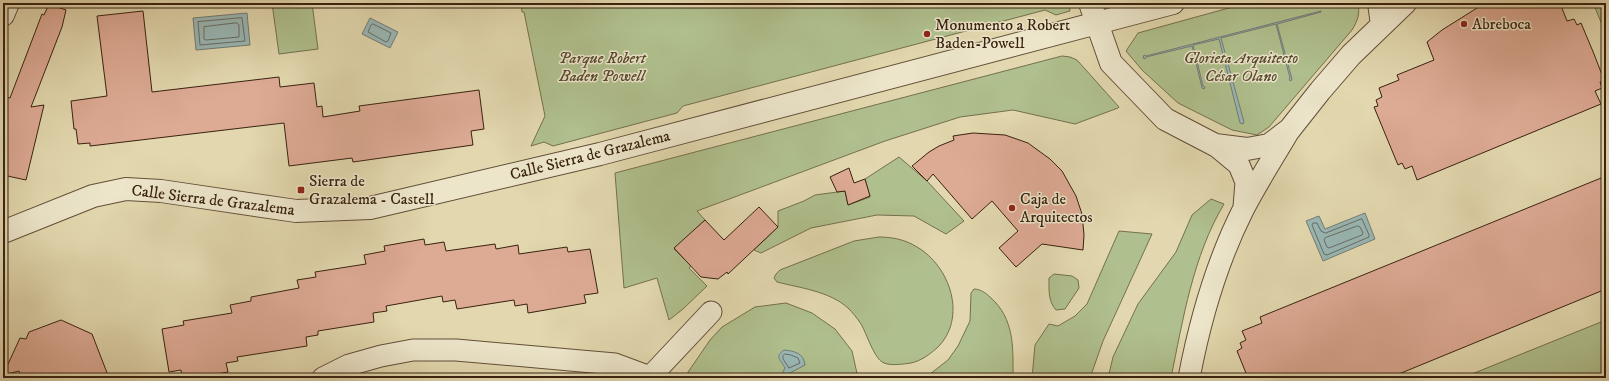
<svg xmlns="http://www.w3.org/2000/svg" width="1609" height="381" viewBox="0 0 1609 381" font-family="'IM FELL DW Pica',serif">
<rect width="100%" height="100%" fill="#e2d7ae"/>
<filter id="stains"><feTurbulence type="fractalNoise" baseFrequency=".005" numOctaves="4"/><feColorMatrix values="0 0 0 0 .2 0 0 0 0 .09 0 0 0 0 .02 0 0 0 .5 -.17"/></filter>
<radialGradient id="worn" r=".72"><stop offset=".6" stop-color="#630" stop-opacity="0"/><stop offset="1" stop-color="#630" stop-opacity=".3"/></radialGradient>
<path fill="#afbf8d" stroke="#74704e" d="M272,3h40l6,46 -39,5z
M521,3h548l1,8 -14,4 -11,-5 -362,96 -6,7 -124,33 -9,-4 -13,4 14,-30 -21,-104h-2z
M1247,3h111c2,11 0,17 -6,27l-83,97 -12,8 -25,-5 -54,-27 -36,-33 -16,-19 12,-18z
M1593,3h13v31z
M1062,56l8,1 7,3 42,47 -1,1 -43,16 -62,-14 -53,7 -75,24 -188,70 8,9 -31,29 17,17 -2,2 18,18 -24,23 -14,11 -12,-42 -33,10 -9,-115z
M899,157l28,24 37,40 -18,13 -32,-18 -37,-1 -66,13 -50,25 -7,-3 24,-23v-16l26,-10 11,-6 30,-4 3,14 22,-8 -5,-18z
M1211,199l13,5c-31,52 -41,115 -53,174h-63l5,-21 25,-53 38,-52 16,-37z
M1119,231l33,3 -49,107 -13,37h-58l3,-33 14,-21 9,2 17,-10 12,-12z
M879,237c14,0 27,3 38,10 33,19 51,71 20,101 -7,6 -16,13 -26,15 -7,1 -20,3 -27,0 -10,-4 -17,-29 -23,-39 -3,-5 -9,-12 -13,-16 -19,-17 -48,-20 -71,-26l-3,-4 2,-4 4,-4 74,-29z
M1054,274l18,2 6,4 1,8 -14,21 -9,1c-8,-9 -7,-20 -7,-32z
M974,289c6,0 12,4 16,8 25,22 23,51 23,81h-88l23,-18 10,-14 12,-25 1,-28z
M786,303l26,10 23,16 17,22 6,27h-174l26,-38 12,-13 33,-20z
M1606,320v58h-144z"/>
<path fill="#99b7b5" stroke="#737b73" d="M1321,11v1l-44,12 15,55 -1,2 -2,-1 1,-2 -14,-54 -55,14 23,84 -1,2 -3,-1 -21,-84 -26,6 10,41 2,1 -1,2 -2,-1 -10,-42 -46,11 -1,2 -2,-1 1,-3 2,1z
M247,13l3,32 -54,5 -3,-32z
M370,18l28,14 -8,16 -28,-14z
M1365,213l10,26 -52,22 -17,-40 13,-5 6,13z
M784,350c10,1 20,3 21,15l-17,9 -4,4h-4l5,-10c-4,-8 -11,-11 -1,-18z"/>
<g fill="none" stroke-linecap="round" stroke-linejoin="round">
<path stroke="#696c62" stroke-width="1" d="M242,18l3,23 -45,4 -2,-23z
M237,23l2,2v12l-33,3 -2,-1v-12z
M373,24l18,9 -3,8 -2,1 -18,-10 3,-7z
M1362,219l7,16v2l-42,18 -3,-1 -12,-29 1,-2h4l4,8 4,2z
M1358,226l2,1 3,6 -1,2 -33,13 -2,-1 -3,-7 1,-2z
M785,354l6,1 7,3 2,5 -11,5 -6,-9v-3z"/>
</g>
<path fill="#ddaa94" stroke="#392210" d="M1485,3h75l7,18 7,-2 3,6 4,-2 13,31 10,26 -4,2 2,6 -7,3 6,13 -184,76 -5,-14 -7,3 -3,-6 -4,2 -24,-58 4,-1 -2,-6 6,-3 -3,-9 20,-8 -2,-5 37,-15 -7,-18 15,-12z
M49,4l17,6 -4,17 -31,80 13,-2 -18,75 -23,-5v-66l3,-12 4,1 32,-84 2,1z
M143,11l9,81 127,-15 1,10 34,-4 3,24 5,-1 1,11 37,-6 -1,-5 120,-16 5,39 -13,2 2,14 -120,17 -1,-4 -63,8 -5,-43 -194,23v-3l-12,1 -2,-15h-2l-3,-28 36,-5 -10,-80z
M973,133l32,2 23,8 22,16 12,12 14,25 6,18 2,21 -1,15 -41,-6 -26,23 -17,-19 19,-17 -26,-30 -20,18 -39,-45 -6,7 -15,-15 17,-14 10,-6 15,-6 -1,-4z
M849,168l5,15 11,-4 5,17 -22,9 -3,-14 -8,1 -7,-15z
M1606,176v113l-217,89h-141l-11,-27 5,-3 -2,-5 6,-3 -4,-9 20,-8 -2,-6z
M759,207l19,20 -50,47 -1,-2 -9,7 -17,-2 -27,-29 31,-28 19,20z
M424,239l1,6 19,-3 2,9 49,-7 1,5 22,-4 1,9 48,-7 1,5 22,-3 8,44 -14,2 2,8 -58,10 -1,-9 -12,2 -1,-6 -57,9 -2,-9 -12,2 -1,-6 -56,10 1,5 -14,2 1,9 -56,9v4l-12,2 1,9 -70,11 1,4 -12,2 2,9 -34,6h-12l-1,-8 -12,2 -7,-43 22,-4 -1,-4 49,-8 -2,-8 21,-4v-4l48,-9 -2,-8 19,-3 -1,-5 51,-8 -2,-9 21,-4 -1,-5z
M61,320l31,14 17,44h-88l-2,-7 -16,4 17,-37 6,1 3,-7z"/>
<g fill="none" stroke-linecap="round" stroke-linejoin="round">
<g stroke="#634f38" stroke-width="23">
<path id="minor" d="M1215,145l24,20 7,17 -2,25
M650,377l61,-65
M323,378l26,-13 32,-9 32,-6h43l159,14 35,13
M1189,378c11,-58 28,-117 55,-170 14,-27 31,-53 46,-79"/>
</g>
<g stroke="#634f38" stroke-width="24">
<path id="tertiary" d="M1090,3l21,60 54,56 50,26 32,4 22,-4 21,-16 30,-38 31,-36 54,-52
M1379,3l3,22
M3,15l5,-12
M3,232l90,-36 33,-7 35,2 135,20 74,-3 230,-54 573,-151"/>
</g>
<use href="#minor" stroke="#ece5ca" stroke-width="21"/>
<use href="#tertiary" stroke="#ece5ca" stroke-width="22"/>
</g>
<g fill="#8f2418" stroke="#ece5ca" stroke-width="1.5">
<circle cx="1464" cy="24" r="4"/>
<circle cx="927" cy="34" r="4"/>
<rect x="297" y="186" width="8" height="8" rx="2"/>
<circle cx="1012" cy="208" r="4"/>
</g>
<g text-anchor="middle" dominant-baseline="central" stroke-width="3" stroke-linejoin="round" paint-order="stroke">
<g font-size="16" fill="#392210" stroke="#ece5ca" text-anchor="start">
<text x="1472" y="24">Abreboca</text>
<text x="935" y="25">Monumento a Robert<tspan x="935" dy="18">Baden-Powell</tspan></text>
<text x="309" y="181">Sierra de<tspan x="309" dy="18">Grazalema - Castell</tspan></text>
<text x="1020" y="199">Caja de<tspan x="1020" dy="18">Arquitectos</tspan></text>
</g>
<g font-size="16" font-style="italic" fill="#56492f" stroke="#ece5ca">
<text x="602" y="58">Parque Robert<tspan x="602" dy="18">Baden Powell</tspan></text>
<text x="1241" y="58">Glorieta Arquitecto<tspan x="1241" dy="18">César Olano</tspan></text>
</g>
<g font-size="16" fill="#392210" stroke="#ece5ca">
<text transform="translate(590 155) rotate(-14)">Calle Sierra de Grazalema</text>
<text transform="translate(213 200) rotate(7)">Calle Sierra de Grazalema</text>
</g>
</g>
<rect width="1609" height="381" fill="none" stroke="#e2d7ae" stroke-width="16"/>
<rect x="4" y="4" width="1601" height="373" fill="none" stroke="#392210" stroke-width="2"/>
<rect x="8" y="8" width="1593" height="365" fill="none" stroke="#392210"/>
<rect width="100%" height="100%" filter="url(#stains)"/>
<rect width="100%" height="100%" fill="url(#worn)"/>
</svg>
